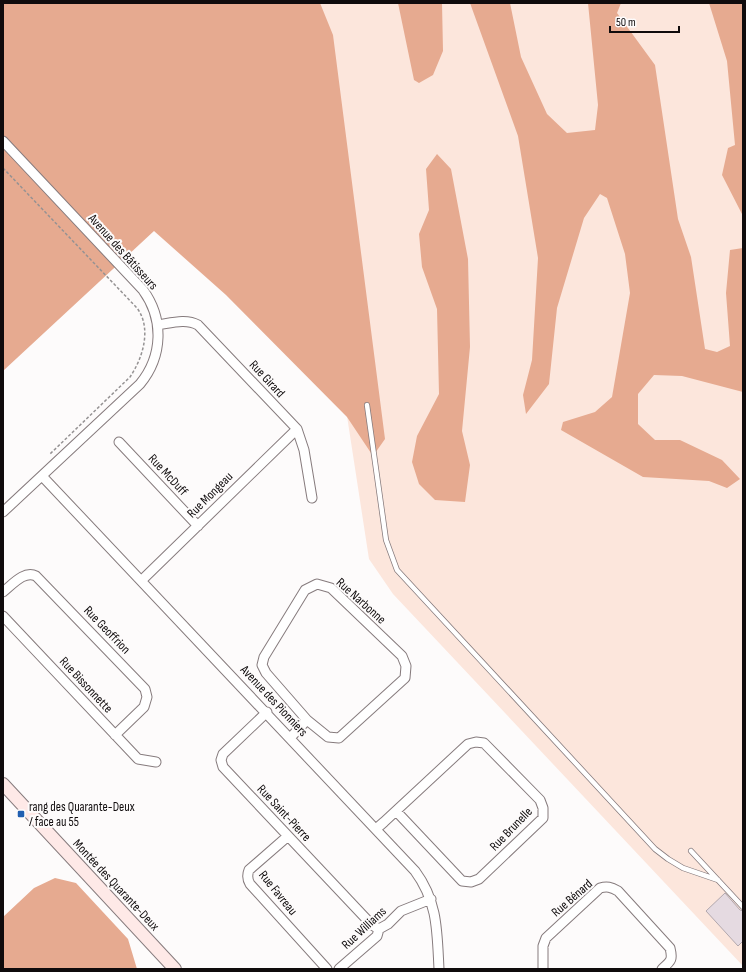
<svg xmlns="http://www.w3.org/2000/svg" width="746" height="972" viewBox="0 0 746 972" font-family="'Sofia Sans Condensed',sans-serif">
<rect width="100%" height="100%" fill="#fdfbfb"/>
<path fill="#fce6dc" d="M276,3h467v963l-350,-372 -24,-35 -38,-247z"/>
<path fill="#e6aa90" d="M3,3h317l13,32 52,404 -12,17 -26,-39 -121,-122 -72,-64 -151,140z
M398,3h44l1,48 -10,24 -14,8 -5,-3z
M470,3h40l11,54 26,57 20,19 28,-3 3,-25 -10,-102h33l-4,10 38,52 23,154 13,38 14,92 12,3 13,-6 -4,-53 4,-43 13,-2v144l-61,-16 -28,-1 -16,19v30l17,16h25l42,20 18,19 -13,9 -18,-7 -66,-4 -82,-47 2,-8 32,-10 17,-15 18,-104 -5,-39 -18,-56 -7,-4 -16,24 -27,90 -8,76 -23,30 -3,-19 9,-35 6,-102 -20,-122z
M709,3h34v213l-21,-41 6,-27 7,-3 -8,-84z
M437,154l14,15 17,90 2,88 -8,84 8,34 -5,37 -30,-2 -16,-16 -7,-22 5,-26 22,-42 -2,-85 -15,-42 -3,-33 10,-24 -3,-41z
M55,878l21,5 52,56 9,30h-134v-52l31,-29z"/>
<path fill="#e5dae1" stroke="#b2a8ae" d="M725,893l15,17 3,1v30l-5,5 -32,-35z"/>
<g fill="none" stroke-linecap="round" stroke-linejoin="round">
<g stroke="#867b7d" stroke-width="6">
<path id="lane" d="M367,405l19,135 11,30 258,279 13,10 15,9 35,12
M691,851l52,56"/>
</g>
<g stroke="#867b7d" stroke-width="11">
<path id="street" d="M3,141l140,149c21,29 20,66 -3,94l-137,128
M158,325c13,-2 28,-7 40,0l99,104 7,21 8,48
M119,442l79,84
M42,476l373,395c23,31 22,61 24,98
M142,580l155,-151
M317,584l14,4 71,68 4,10 -1,12 -66,60 -11,-1 -21,-17 -41,-47 -4,-8 2,-8 41,-67z
M3,592c9,-7 21,-22 33,-16l109,113 2,8 -3,10 -29,28
M3,616l135,143 18,3
M267,712l-44,42 -2,6 2,7 149,158 7,4
M290,738l17,-18
M376,829l8,-7 84,-78 8,-2 8,1 56,57 3,8v10l-64,61 -8,3 -9,-1 -66,-70
M288,836l-39,34c-2,5 -2,9 1,14l77,85
M339,969l38,-33 2,-7 9,-5 13,-13 30,-12
M543,969v-23l3,-8 54,-50c7,-2 11,-1 18,3l52,57c3,12 1,13 -8,21"/>
</g>
<g stroke="#867b7d" stroke-width="14">
<path id="secondary" d="M3,784l172,185"/>
</g>
<path stroke="#959293" stroke-width="1.5" stroke-dasharray="3 2" stroke-linecap="butt" d="M3,168l134,140c15,20 6,50 -7,69l-80,77"/>
<use href="#lane" stroke="#fff" stroke-width="4.5"/>
<use href="#street" stroke="#fff" stroke-width="9"/>
<use href="#secondary" stroke="#fee9e7" stroke-width="12"/>
</g>
<rect fill="#215fb1" stroke="#fdfbfb" stroke-width="1.5" x="17" y="810" width="8" height="8" rx="2"/>
<g text-anchor="middle" dominant-baseline="central" stroke-width="4" stroke-linejoin="round" paint-order="stroke">
<g font-size="13" fill="#0f0b0c" stroke="#fdfbfb">
<text transform="translate(123 252) rotate(48)">Avenue des Bâtisseurs</text>
<text transform="translate(267 379) rotate(47)">Rue Girard</text>
<text transform="translate(168 475) rotate(47)">Rue McDuff</text>
<text transform="translate(210 495) rotate(-45)">Rue Mongeau</text>
<text transform="translate(361 601) rotate(42)">Rue Narbonne</text>
<text transform="translate(107 630) rotate(46)">Rue Geoffrion</text>
<text transform="translate(86 685) rotate(47)">Rue Bissonnette</text>
<text transform="translate(274 701) rotate(47)">Avenue des Pionniers</text>
<text transform="translate(284 813) rotate(47)">Rue Saint-Pierre</text>
<text transform="translate(511 829) rotate(-46)">Rue Brunelle</text>
<text transform="translate(116 885) rotate(47)">Montée des Quarante-Deux</text>
<text transform="translate(278 893) rotate(51)">Rue Favreau</text>
<text transform="translate(572 898) rotate(-41)">Rue Bénard</text>
<text transform="translate(364 928) rotate(-43)">Rue Williams</text>
</g>
<g font-size="13" fill="#0f0b0c" stroke="#fdfbfb" text-anchor="start">
<text x="29" y="807">rang des Quarante-Deux<tspan x="29" dy="15">/ face au 55</tspan></text>
</g>
</g>
<rect width="746" height="972" fill="none" stroke="#0f0b0c" stroke-width="8"/>
<path d="M610 26v6h69v-6" fill="none" stroke="#0f0b0c" stroke-width="2"/>
<text x="616" y="26" font-size="12" fill="#0f0b0c" stroke="#fdfbfb" stroke-width="3" paint-order="stroke">50 m</text>
</svg>
